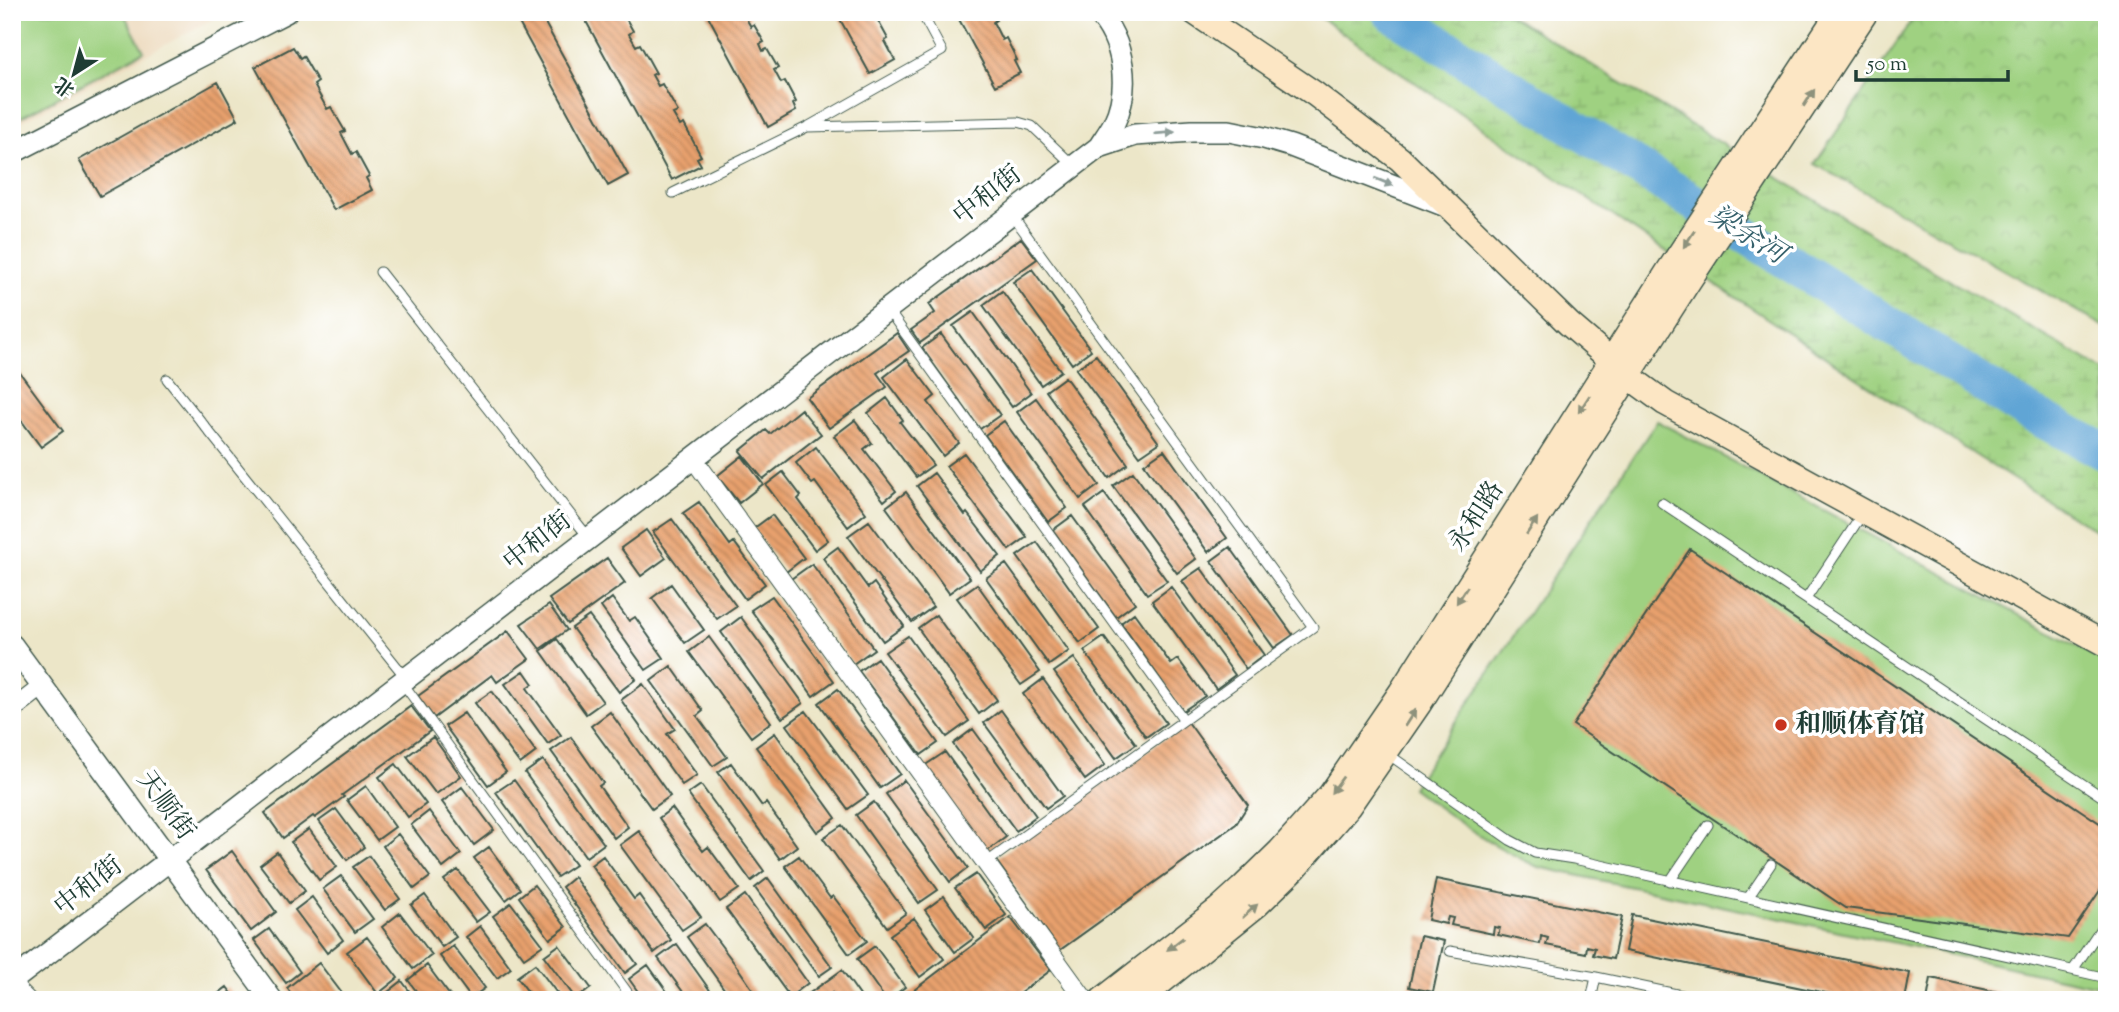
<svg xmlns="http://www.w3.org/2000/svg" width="2119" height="1012" viewBox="0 0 2119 1012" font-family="'Sorts Mill Goudy','Noto Serif SC',serif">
<defs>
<pattern id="wetland-marsh" width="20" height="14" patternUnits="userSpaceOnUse" patternTransform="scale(1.75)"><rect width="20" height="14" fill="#9fd181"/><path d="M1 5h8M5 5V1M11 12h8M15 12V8" fill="none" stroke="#88b470"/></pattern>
<pattern id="park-crowns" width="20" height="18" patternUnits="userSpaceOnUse" patternTransform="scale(1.75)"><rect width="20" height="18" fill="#9fd181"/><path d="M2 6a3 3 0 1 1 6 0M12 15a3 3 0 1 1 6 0" fill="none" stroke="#88b470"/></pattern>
<pattern id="building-back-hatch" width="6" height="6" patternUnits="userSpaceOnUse" patternTransform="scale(1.75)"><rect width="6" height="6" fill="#e8a06d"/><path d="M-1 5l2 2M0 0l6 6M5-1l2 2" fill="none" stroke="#bb845a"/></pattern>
</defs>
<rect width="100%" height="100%" fill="#fff"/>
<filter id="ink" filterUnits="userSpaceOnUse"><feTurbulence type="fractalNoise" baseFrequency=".0143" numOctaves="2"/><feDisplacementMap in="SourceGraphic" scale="14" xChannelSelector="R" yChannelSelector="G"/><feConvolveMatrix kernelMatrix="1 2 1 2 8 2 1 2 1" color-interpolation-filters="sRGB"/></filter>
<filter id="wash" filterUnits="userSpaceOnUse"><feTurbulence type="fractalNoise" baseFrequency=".00686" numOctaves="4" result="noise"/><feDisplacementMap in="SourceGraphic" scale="28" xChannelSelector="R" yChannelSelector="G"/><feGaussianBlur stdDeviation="1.57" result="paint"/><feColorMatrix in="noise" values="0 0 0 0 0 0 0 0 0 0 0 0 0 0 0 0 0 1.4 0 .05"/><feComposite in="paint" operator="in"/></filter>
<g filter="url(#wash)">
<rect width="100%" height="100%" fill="#ece6c8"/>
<path fill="#ecd8ba" d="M12,12h214l-214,115z"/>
<path fill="url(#wetland-marsh)" stroke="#5f875a" stroke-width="2" d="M1312,12h192l414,250 189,110v165c-120,-72 -235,-149 -351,-226 -149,-99 -297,-198 -444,-299z"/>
<path fill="url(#park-crowns)" stroke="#5f875a" stroke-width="2" d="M1917,12h190v316l-292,-164z"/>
<path fill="#9fd181" stroke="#5f875a" stroke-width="2" d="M12,12h111l21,39 -132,71z
M1657,421l450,241v326l-569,-121c-45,-20 -86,-49 -126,-79z"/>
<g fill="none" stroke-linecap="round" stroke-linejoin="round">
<path stroke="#60a5d5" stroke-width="37" d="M1390,12l638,400 79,41"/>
</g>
<g id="blocks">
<path fill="url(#building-back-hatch)" d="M513,12h26l89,163 -20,11z
M581,12h37l2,5 4,-2 9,16 -4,3 7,12 4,-2 16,29 -4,2 6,11 4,-2 16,28 -5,2 7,12 4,-2 17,32 -4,2 4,7 -29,15z
M706,12h41l3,6 -3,2 4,7 3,-2 10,17 -4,2 3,7 4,-2 11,19 -4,2 7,13 4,-2 11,21 -3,2 3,7 -28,16z
M836,12h33l3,7 4,-2 12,22 -3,2 10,19 -25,14z
M955,12h37l4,8 -3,2 9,18 4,-2 11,22 -3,1 6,12 -25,13z
M293,47l7,11 3,-2 15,26 -4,3 13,24 4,-2 14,24 -4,2 11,21 4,-2 13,24 -3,2 6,12 -38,20 -79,-143z
M218,82l20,37 -138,77 -21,-36z
M1021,238l16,21 -117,84 -9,-13 24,-17 -6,-9z
M1032,269l59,81 -19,14 -59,-82z
M1002,291l59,80 -20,14 -58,-80z
M973,312l58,81 -19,14 -59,-81z
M897,333l12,18 -32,22 10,14 -58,41 -22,-30z
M941,334l59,81 -20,14 -58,-81z
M1096,355l63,88 -19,13 -64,-87z
M907,359l28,37 -7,6 31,41 -16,13 -59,-79z
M12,362l51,69 -22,16 -29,-39z
M1065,377l63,87 -19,14 -63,-87z
M887,398l16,22 -3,2 33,43 -17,12 -48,-64z
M1036,398l63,87 -19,14 -63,-87z
M801,409l20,25 -58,45 -23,-28 26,-21 4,4z
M855,420l17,23 -8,6 32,42 -12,10 -50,-65z
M1004,421l63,87 -19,14 -63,-87z
M816,447l50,66 -18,14 -33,-45 -3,2 -16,-21z
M1164,450l63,88 -19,14 -64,-88z
M964,453l63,84 -18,13 -63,-84z
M742,456l21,28 -24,19 -22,-27z
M783,472l18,24 -3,3 30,41 -13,10 -49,-65z
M1133,472l63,87 -19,14 -64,-87z
M934,473l31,42 2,-2 33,43 -20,15 -63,-85z
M906,492l64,86 -21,15 -63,-86z
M1104,493l63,88 -20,13 -62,-87z
M699,502l31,43 4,-3 31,42 -20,15 -62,-86z
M772,515l32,43 -18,14 -33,-43z
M1072,516l63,87 -19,14 -63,-87z
M672,519l64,87 -19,13 -64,-87z
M869,521l64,86 -21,15 -64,-86z
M646,530l20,28 -25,18 -20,-28z
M1037,542l62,87 -19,14 -63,-87z
M838,547l30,41 6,-5 30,43 -21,15 -60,-83z
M1230,547l63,88 -19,13 -63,-87z
M1690,549l417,279v52l-39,58 -222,-30 -273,-183z
M607,558l18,25 -57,41 -19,-25z
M812,564l62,85 -21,15 -62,-85z
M1006,564l63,87 -20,14 -63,-87z
M1201,568l63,87 -18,14 -64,-88z
M671,584l33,46 -19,13 -33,-45z
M977,584l63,88 -19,13 -64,-87z
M1171,587l64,88 -19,14 -64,-88z
M772,596l62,85 -21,15 -62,-86z
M612,598l17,23 6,-4 29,41 -18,12 -45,-63z
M549,605l18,25 -27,19 -19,-25z
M1134,613l37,51 7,-5 27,37 -22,15 -62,-88z
M936,615l61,85 -18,14 -61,-86z
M589,616l47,63 -17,13 -47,-64z
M741,617l62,86 -21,15 -61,-86z
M508,631l21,28 -32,23 -5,-7 -58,43 -16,-22z
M908,636l61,85 -22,16 -62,-85z
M709,637l62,85 -20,15 -62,-85z
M1104,637l62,86 -20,14 -62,-86z
M557,639l46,63 -17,12 -45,-63z
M877,658l61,85 -17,12 -62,-84z
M1074,658l62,86 -20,14 -62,-86z
M671,666l32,45 -6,5 30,41 -14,9 -62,-85z
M524,671l9,13 -6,4 34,47 -13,9 -43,-60z
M1043,679l62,86 -20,15 -62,-86z
M643,684l32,45 -8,5 30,41 -15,10 -61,-85z
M838,689l62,85 -20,14 -61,-85z
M492,691l44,61 -16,12 -45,-61z
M411,706l19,25 -88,64 2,2 -29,21 -2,-2 -30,22 -18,-25z
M1001,710l62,86 -17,12 -62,-85z
M806,711l62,84 -20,14 -61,-84z
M610,712l60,84 -18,13 -61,-83z
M464,713l42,59 -18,13 -43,-59z
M1188,722l60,83 -12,19 -176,126 -65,-91z
M973,729l63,87 -20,15 -63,-87z
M775,733l61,85 -19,14 -61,-85z
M433,737l28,39 -25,18 -29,-38z
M571,737l32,46 -4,3 29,41 -14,11 -63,-87z
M945,752l61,85 -20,15 -62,-86z
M543,760l61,84 -18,13 -61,-84z
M731,763l31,43 4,-3 31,43 -17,13 -62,-87z
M396,764l30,40 -18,13 -29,-40z
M514,780l61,85 -18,12 -61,-85z
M904,780l64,88 -18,14 -64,-88z
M701,785l63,86 -13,10 -63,-87z
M366,786l29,41 -18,13 -30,-40z
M462,787l32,43 -20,15 -32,-43z
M874,802l64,88 -19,13 -63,-88z
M672,808l31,43 5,-4 31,42 -19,13 -61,-84z
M336,809l28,38 -17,13 -28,-39z
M429,811l32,43 -18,14 -32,-43z
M842,825l64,88 -19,14 -64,-89z
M309,829l28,38 -18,13 -28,-38z
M639,831l62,86 -19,13 -62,-85z
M398,834l32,43 -16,12 -31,-43z
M489,847l31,42 -14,11 -32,-42z
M232,851l44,61 -25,19 -45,-61z
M277,852l28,39 -16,12 -29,-38z
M369,856l31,43 -15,11 -32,-43z
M603,856l31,43 5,-4 32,45 -17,13 -63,-88z
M799,856l31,42 3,-2 34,45 -18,13 -64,-88z
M458,870l32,42 -14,10 -32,-42z
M976,874l30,41 -20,15 -31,-42z
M341,876l32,43 -18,13 -32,-43z
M574,877l63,87 -12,9 -63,-86z
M768,878l64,89 -13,9 -64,-88z
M1436,879l186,38 -9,42 -20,-4 2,-7 -8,-2 -1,7 -40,-8 2,-7 -7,-2 -1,8 -42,-9 2,-7 -6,-1 -1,7 -42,-9 2,-7 -5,-1 -2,7 -18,-4z
M534,885l32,42 -16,12 -31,-42z
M425,895l31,42 -14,10 -31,-42z
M745,895l63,88 -18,14 -64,-88z
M944,896l30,42 -19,14 -30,-42z
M312,897l31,43 -16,13 -32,-43z
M511,903l32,42 -19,13 -31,-42z
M400,913l32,42 -19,14 -31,-42z
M1632,915l278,58 -5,27h-46l-234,-49z
M1010,917l41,53 -40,30h-110z
M914,918l30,41 -24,18 -30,-42z
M705,924l33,44 22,32h-28l-45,-63z
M480,926l31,42 -14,10 -31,-41z
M269,929l31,43 -14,11 -32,-43z
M1420,936l24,5 -11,51 -24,-5z
M367,937l31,41 -20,16 -31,-42z
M677,944l32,45 8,11h-28l-31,-42z
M559,945l32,43 -15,11 -32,-43z
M453,946l32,42 -14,10 -31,-42z
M875,946l30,41 -17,13h-2l-29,-41z
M319,963l28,37h-51l-9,-12z
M535,964l27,36h-28l-17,-23z
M427,965l26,35h-30l-15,-20z
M648,965l25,35h-29l-15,-21z
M842,970l21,30h-26l-5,-7 -10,7h-22z
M1931,978l100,21v1h-104z
M402,981l14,19h-19l-3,-4 -5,4h-11z
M227,987l10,13h-27z"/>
</g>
</g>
<g filter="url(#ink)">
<use href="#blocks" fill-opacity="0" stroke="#3e564a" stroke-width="2"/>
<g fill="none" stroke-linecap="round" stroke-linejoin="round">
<g stroke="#3e564a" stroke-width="11">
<path id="service" d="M809,126l133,-75 -21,-39
M673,193l134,-66 211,-5 14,4 42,40
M380,272l209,266
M888,310l296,410
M167,379l239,299
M12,435v2
M1662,503l445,297
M1806,599l57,-86
M402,682l231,318
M1388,754l122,86 25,13 39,6 533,119
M986,863l327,-236 -301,-412
M1670,881l38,-56
M1748,898l23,-34
M1450,951l146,26 109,23
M2073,970l34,-51
M1591,1000l5,-23"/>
</g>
<g stroke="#3e564a" stroke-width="20">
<path id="minor" d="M693,458l392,542
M12,710l31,-24
M12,985l15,15"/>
</g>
<g stroke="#3e564a" stroke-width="24">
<path id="tertiary" d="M1099,147l36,-12 57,-4h37l35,7 27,8 155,60
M12,153l274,-141
M12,645l260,355
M12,981l1087,-834c5,-8 11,-16 15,-24 17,-35 10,-83 -17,-111"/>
</g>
<g stroke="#3e564a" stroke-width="27">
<path id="secondary" d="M1194,12l121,82 85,65 169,165 70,60 26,19 442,242
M1102,1000l117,-91 22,-20 39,-38 51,-57 70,-102 268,-422 170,-258
M1139,1000l118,-95 39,-38 52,-60 71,-103 269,-422 178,-270"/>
</g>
<use href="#service" stroke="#fff" stroke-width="9"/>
<use href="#minor" stroke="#fff" stroke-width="18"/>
<use href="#tertiary" stroke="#fff" stroke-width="21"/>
<use href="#secondary" stroke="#fce6c4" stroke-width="24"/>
</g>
<defs><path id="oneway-solid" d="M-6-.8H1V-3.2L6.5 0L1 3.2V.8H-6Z" transform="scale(1.75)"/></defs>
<g fill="#8e927c">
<use href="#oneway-solid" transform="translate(1809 98) rotate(-57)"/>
<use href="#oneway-solid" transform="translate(1689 239) rotate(123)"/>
<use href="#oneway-solid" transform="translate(1584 404) rotate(123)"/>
<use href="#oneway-solid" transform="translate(1532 526) rotate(-57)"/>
<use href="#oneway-solid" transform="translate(1462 595) rotate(123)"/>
<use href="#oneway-solid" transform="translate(1410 718) rotate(-57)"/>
<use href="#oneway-solid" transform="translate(1337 785) rotate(126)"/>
<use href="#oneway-solid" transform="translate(1250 911) rotate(-42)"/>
<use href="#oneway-solid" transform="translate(1175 944) rotate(142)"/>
</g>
<g fill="#8f9e9a">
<use href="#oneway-solid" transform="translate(1165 133) rotate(-5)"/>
<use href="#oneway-solid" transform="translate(1384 182) rotate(22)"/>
</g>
</g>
<circle fill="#c8321e" stroke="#fff" stroke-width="2.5" cx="1781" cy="725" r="7"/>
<g text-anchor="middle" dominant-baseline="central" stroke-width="7" stroke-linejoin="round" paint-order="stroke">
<g font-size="26" fill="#1f3d34" stroke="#fff">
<text transform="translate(988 196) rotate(-38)">中和街</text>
<text transform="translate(1477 517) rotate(-57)">永和路</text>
<text transform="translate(538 542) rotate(-38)">中和街</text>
<text transform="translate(165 806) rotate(54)">天顺街</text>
<text transform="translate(89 887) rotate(-38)">中和街</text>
</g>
<g font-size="26" font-weight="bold" fill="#1f3d34" stroke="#fff" text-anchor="start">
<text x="1795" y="725">和顺体育馆</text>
</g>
<g font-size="28" font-style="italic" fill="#36616c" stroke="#fff">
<text transform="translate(1747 236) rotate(32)">梁余河</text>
</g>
</g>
<rect width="2119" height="1012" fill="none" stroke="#fff" stroke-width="42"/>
<g transform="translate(74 74) rotate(216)" stroke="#ffffff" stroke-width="5" paint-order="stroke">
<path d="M0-5L12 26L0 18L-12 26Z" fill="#1f3d34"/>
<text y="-10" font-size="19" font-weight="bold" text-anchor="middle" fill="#1f3d34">北</text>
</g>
<path d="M1856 70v10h152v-10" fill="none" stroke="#1f3d34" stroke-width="3.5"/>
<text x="1867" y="70" font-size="21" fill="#1f3d34" stroke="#ffffff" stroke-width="5" paint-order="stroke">50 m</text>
</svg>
